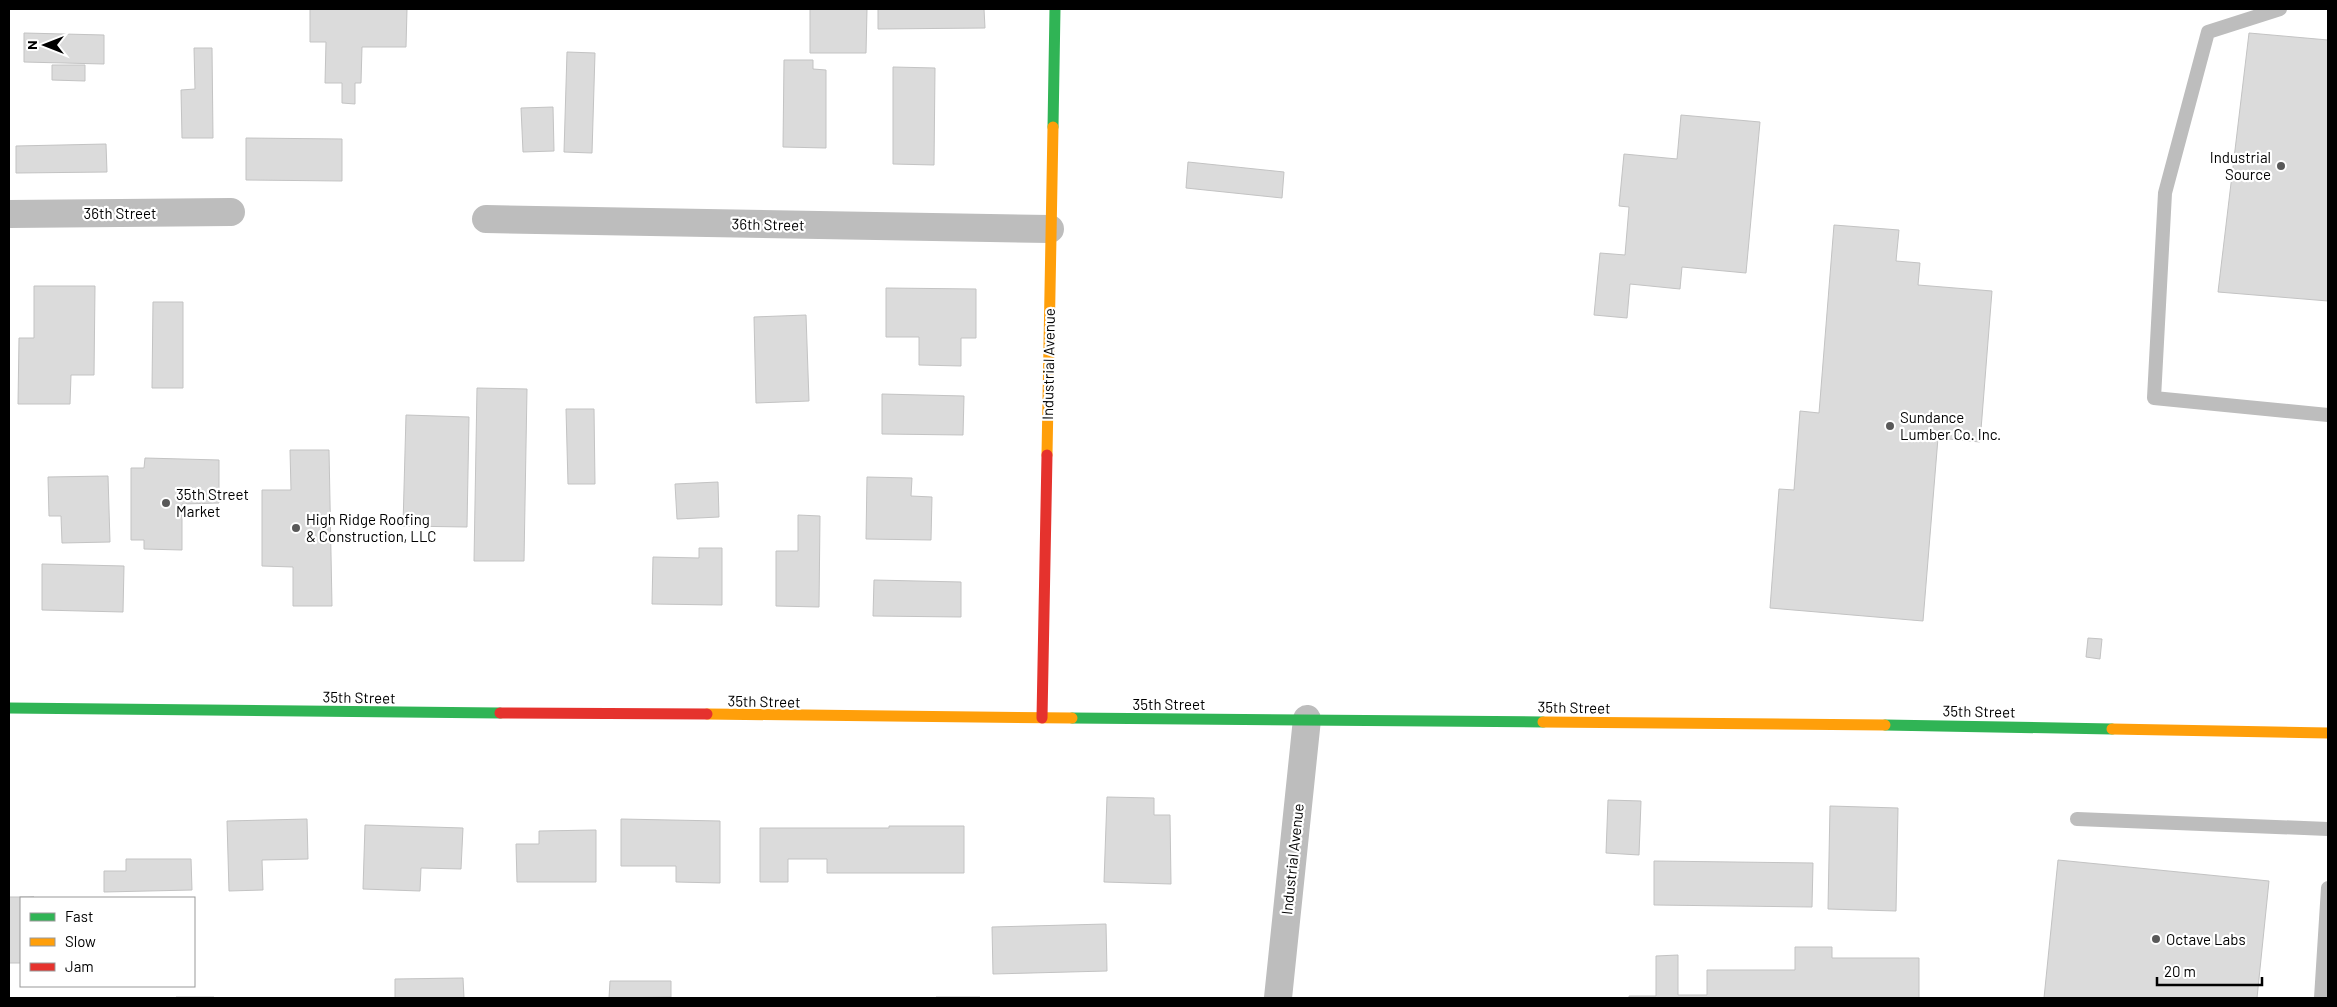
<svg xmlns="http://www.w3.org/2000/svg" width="2337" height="1007" viewBox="0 0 2337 1007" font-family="Barlow,sans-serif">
<rect width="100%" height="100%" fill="#fff"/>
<path fill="#dbdbdb" stroke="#c3c3c3" d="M310,9h97l-1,38h-44l-1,36h-6v21l-13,-1v-20h-17l1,-41h-16z
M810,9h57l-1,44h-56z
M878,9h106l1,19 -107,1z
M24,33l80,2v29l-80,-2z
M2249,33l79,7v261l-110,-9z
M194,48h18l1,90h-31l-1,-48 14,-1z
M567,52l28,1 -3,100 -28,-1z
M784,60h29v9l13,1v78l-43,-1z
M52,65h33v16l-33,-1z
M893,67l42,1 -1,97 -41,-1z
M553,107l1,44 -31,1 -2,-44z
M1681,115l79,7 -14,151 -64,-6 -2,22 -50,-5 -3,34 -33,-3 6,-62 25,2 4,-48 -10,-1 5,-52 53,5z
M246,138l96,1v42l-96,-1z
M106,144l1,28 -91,1v-27z
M1188,162l96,10 -2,26 -96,-10z
M1834,225l65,5 -3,31 24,2 -2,22 74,6 -12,151 -42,-4 -15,183 -153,-13 9,-119 15,1 6,-79 19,2z
M34,286h61l-1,89h-23l-1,29h-52l1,-66h15z
M886,288l90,1v49h-15v28l-42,-1v-28h-33z
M153,302h30v86h-31z
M806,315l3,86 -53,2 -2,-86z
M477,388l50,1 -3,172h-50z
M882,394l82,2 -1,39 -81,-1z
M566,409h28l1,75h-27z
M406,415l63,2 -2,110 -64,-1z
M290,450h39l3,156h-39v-39l-31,-1v-76h29z
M145,458l74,2v43l-37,1v46l-38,-1v-9h-13v-72h13z
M108,476l2,66 -48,1 -1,-27h-12l-1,-39z
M867,477l45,1 -1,18 21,1 -1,43 -65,-1z
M718,482l1,35 -42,2 -2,-35z
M798,515l22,1 -1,91 -43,-1v-55h22z
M699,548h23v57l-70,-1 1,-47 46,1z
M42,564l82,2 -1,46 -81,-2z
M874,580l87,2v35l-88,-1z
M2088,638l14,1 -2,20 -14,-2z
M1107,797l47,1v17h16l1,69 -67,-2z
M1608,800l33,1 -2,54 -33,-2z
M1830,806l68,2 -2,103 -68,-2z
M307,819l1,40 -46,1 1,30 -34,1 -2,-70z
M621,819l99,2v62l-44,-1v-16h-55z
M365,825l98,3 -2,41 -40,-1 -1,23 -57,-2z
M889,826h75v47h-137v-14h-39v23h-28v-54h129z
M596,830v52h-79l-1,-38h23v-13z
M126,859h65l1,31 -88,2v-21h22z
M2058,860l211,21 -12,117h-213z
M1654,861l159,2 -1,44 -158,-2z
M9,897h25l-13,1v65h-12z
M1106,924l1,47 -114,3 -1,-47z
M1795,947h37v11h87v40h-290v-2h27v-40l22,-1v40h29v-25h88z
M463,978l1,20h-69v-19z
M610,981h61v16l-62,1z
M176,997h38v1h-38z
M936,997h44v1h-44z"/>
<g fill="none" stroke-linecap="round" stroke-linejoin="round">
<path stroke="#bdbdbd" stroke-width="14" d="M2280,9l-72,23 -43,161 -11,205 174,17
M2077,819l251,10
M2321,998l7,-110"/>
<path stroke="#bdbdbd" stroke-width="28" d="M9,214l222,-2
M486,219l564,10
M1278,998l29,-279"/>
<path stroke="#30b455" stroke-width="11" d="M1053,127l2,-118
M9,708l491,5
M1072,718l471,4
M1885,725l227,4"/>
<path stroke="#ff9f0a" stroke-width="11" d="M1047,455l6,-328
M707,714l365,4
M1543,722l342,3
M2112,729l216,4"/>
<path stroke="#e5322d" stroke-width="11" d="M500,713l207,1
M1042,718l5,-263"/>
</g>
<g fill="#595959" stroke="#fff" stroke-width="2">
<circle cx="2281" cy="166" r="5"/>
<circle cx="1890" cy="426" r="5"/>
<circle cx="166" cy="503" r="5"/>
<circle cx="296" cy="528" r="5"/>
<circle cx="2156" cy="939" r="5"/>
</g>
<g text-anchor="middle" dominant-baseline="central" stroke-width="4.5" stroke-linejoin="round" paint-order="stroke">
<g font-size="15" fill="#000" stroke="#fff" text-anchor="start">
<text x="2271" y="157" text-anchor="end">Industrial<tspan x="2271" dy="17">Source</tspan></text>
<text x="1900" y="417">Sundance<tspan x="1900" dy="17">Lumber Co. Inc.</tspan></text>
<text x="176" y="494">35th Street<tspan x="176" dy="17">Market</tspan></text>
<text x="306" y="519">High Ridge Roofing<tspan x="306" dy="17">&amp; Construction, LLC</tspan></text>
<text x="2166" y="939">Octave Labs</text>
</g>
<g font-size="15" fill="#000" stroke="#fff">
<text x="120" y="213">36th Street</text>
<text transform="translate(768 224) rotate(1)">36th Street</text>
<text transform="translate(1048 364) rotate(-89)">Industrial Avenue</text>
<text transform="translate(359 697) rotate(1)">35th Street</text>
<text transform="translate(764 701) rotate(1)">35th Street</text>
<text x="1169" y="704">35th Street</text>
<text transform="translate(1574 707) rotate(1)">35th Street</text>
<text transform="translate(1979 711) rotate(1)">35th Street</text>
<text transform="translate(1292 859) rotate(-84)">Industrial Avenue</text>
</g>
</g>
<rect width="2337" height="1007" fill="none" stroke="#000000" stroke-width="20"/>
<rect x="20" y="897" width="175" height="90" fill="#ffffff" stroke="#999999"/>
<rect x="30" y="913" width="25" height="8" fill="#30b455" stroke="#999999"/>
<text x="65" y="922" font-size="15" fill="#000000">Fast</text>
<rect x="30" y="938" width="25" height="8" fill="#ff9f0a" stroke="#999999"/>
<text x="65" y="947" font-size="15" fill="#000000">Slow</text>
<rect x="30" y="963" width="25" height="8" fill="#e5322d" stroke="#999999"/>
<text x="65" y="972" font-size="15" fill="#000000">Jam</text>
<g transform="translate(45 45) rotate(270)" stroke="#ffffff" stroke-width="4" paint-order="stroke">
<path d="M0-4L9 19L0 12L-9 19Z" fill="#000000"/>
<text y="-8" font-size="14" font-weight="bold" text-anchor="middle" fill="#000000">N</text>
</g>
<path d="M2157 977v8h105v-8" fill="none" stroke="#000000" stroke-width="2.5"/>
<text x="2164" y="977" font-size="15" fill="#000000" stroke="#ffffff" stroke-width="4" paint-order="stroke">20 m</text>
</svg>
